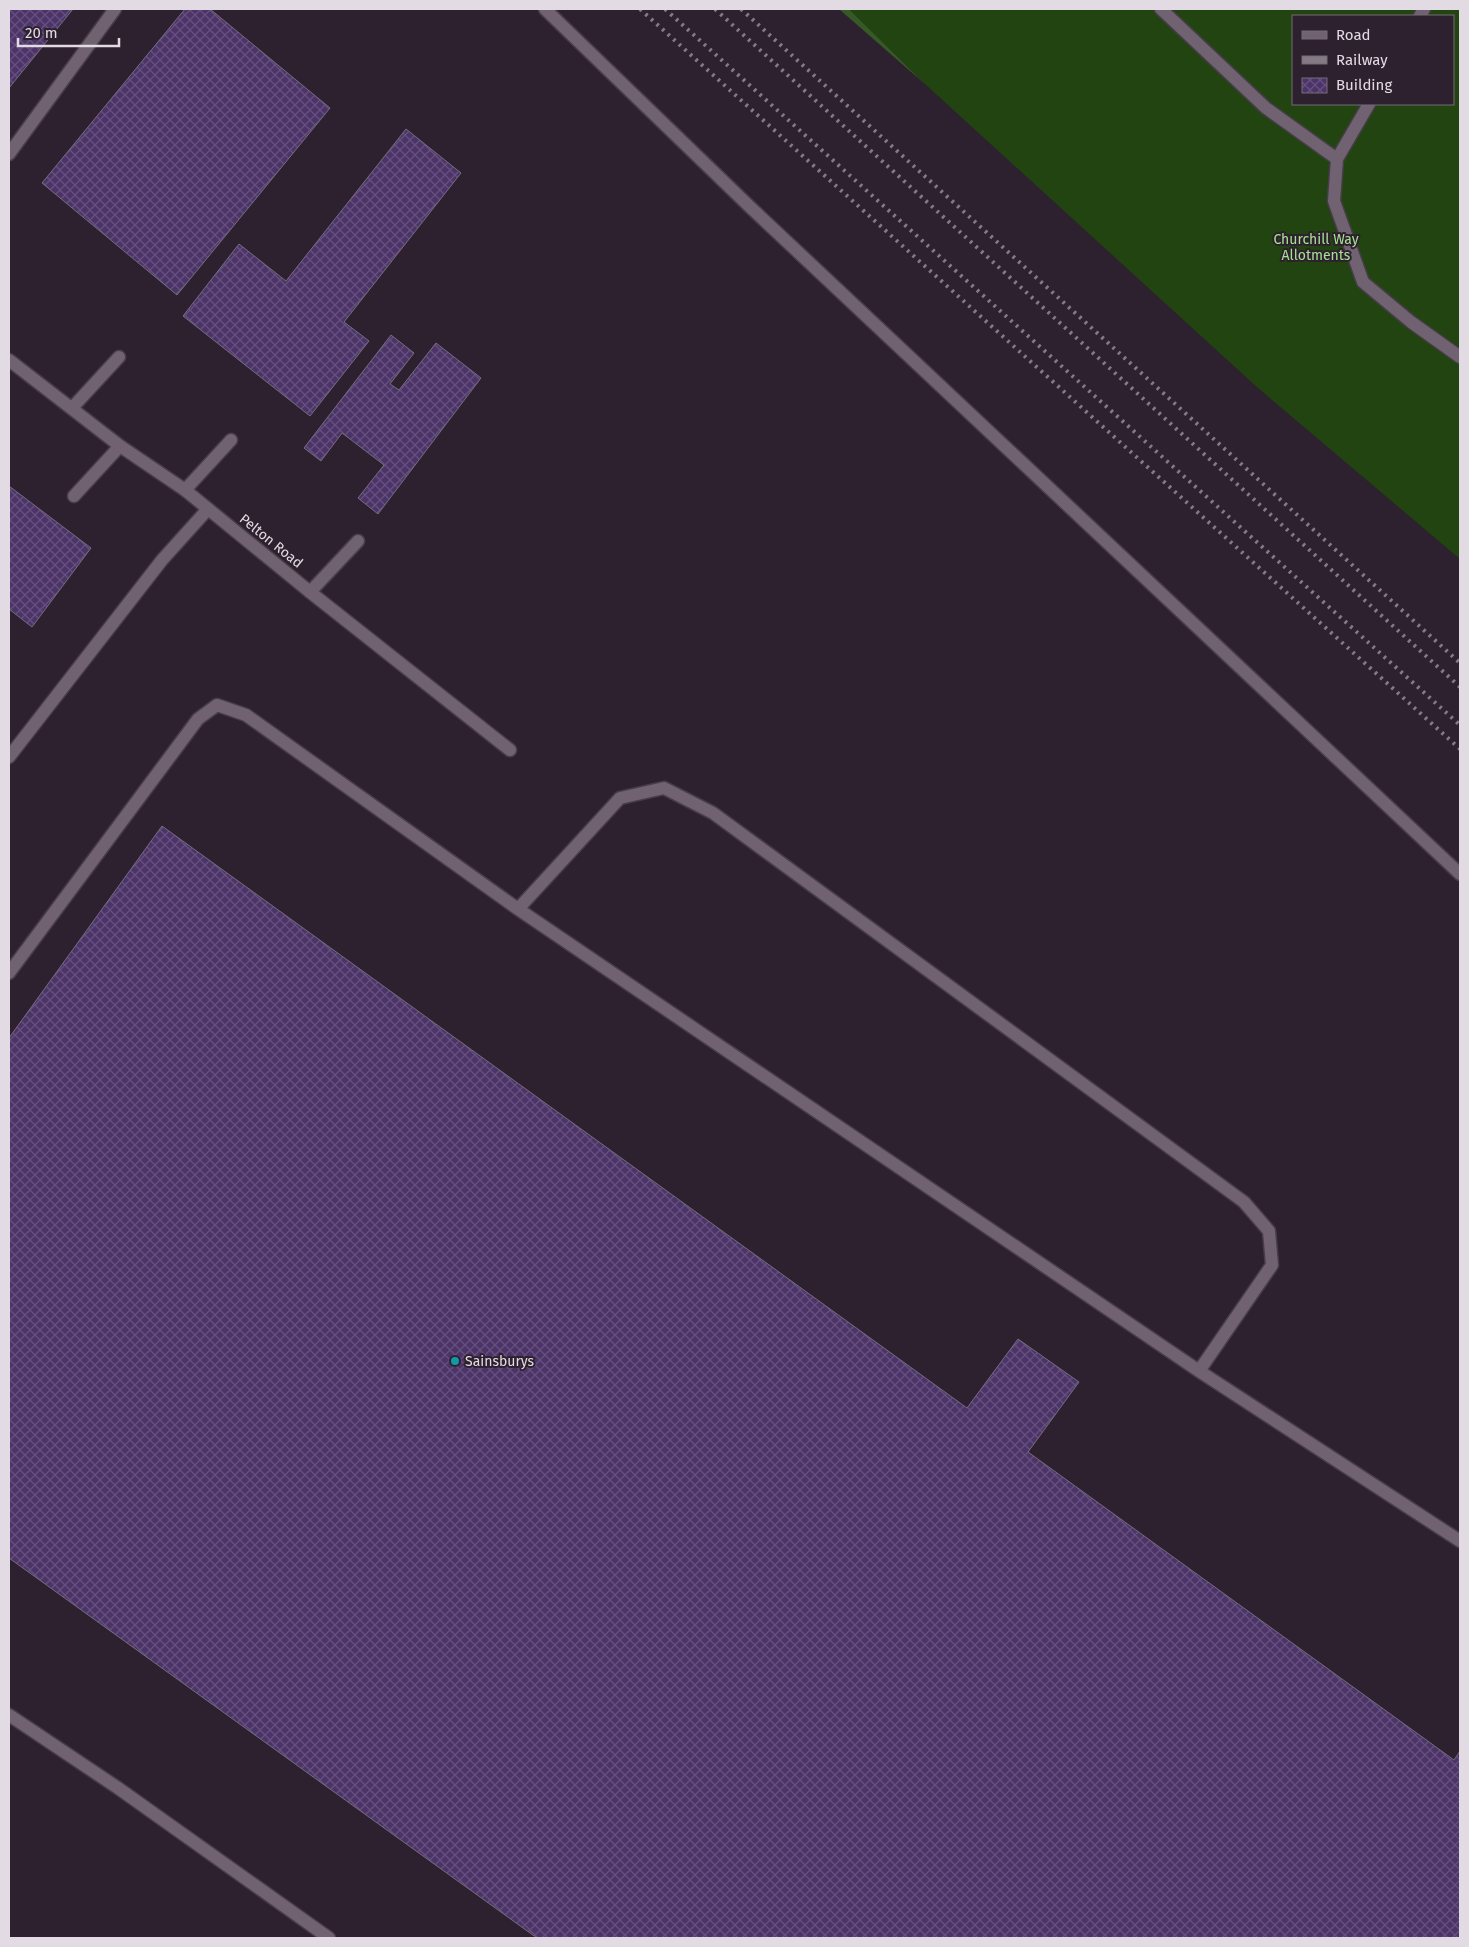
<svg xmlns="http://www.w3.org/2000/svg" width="1469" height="1947" viewBox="0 0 1469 1947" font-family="'Fira Sans',sans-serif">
<defs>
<pattern id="forest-firs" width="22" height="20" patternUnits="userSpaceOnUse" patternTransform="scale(1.25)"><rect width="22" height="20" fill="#355a25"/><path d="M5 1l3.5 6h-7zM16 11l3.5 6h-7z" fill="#527144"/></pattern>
<pattern id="building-cross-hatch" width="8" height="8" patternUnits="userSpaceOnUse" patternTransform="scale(1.25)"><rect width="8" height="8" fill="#4c3469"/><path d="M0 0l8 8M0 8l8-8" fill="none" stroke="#66517e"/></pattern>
</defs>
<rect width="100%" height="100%" fill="#2e212f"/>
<path fill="url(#forest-firs)" d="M839,9h10l76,75z"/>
<path fill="#214411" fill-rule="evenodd" d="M849,9h611v550l-202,-171 -333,-304zM1293,16h160v88h-160z"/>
<path fill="url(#building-cross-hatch)" stroke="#746c7f" d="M9,9h64l-64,79z
M185,9h25l120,99 -153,187 -135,-112z
M406,129l55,44 -117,149 25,19 -59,75 -127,-100 56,-72 47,37z
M391,335l23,18 -24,31 9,6 37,-47 45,35 -103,136 -20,-16 26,-33 -42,-32 -21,28 -17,-13z
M9,486l82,62 -59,79 -23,-18z
M162,826l805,582 51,-69 61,43 -51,70 426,308 6,-9v187h-923l-528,-380v-520z"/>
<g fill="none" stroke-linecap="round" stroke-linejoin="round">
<g stroke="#473d48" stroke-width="15">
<path id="service" d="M545,9l204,197 711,668
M1161,9l105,99 71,51
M1420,16l4,-7
M1369,104l-32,55 -3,42 29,81 48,40 49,35
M9,154l106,-145
M72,408l47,-51
M185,490l46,-50
M74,496l46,-50
M310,592l48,-51
M9,757l153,-197 46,-51
M518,909l102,-111 44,-10 49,25 531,389 25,29 3,34 -73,106
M9,973l189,-254 19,-14 29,10 272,194 681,462 261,170
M9,1715l109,73 211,150"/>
</g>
<g stroke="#473d48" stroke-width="15">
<path id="minor" d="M9,360l111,86 65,44 125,102 200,158"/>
</g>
<use href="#service" stroke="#716272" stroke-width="12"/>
<use href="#minor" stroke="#716272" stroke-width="12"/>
<path stroke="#847a85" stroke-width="4" stroke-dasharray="2.5 5" stroke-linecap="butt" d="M640,9l820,740
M665,9l795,716
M715,9l745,678
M741,9l719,654"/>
</g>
<circle fill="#0f9aa8" stroke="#2e212f" stroke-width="2" cx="455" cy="1361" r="5"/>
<g text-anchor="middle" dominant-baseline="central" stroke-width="4" stroke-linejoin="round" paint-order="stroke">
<g font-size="14" fill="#a7e091" stroke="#2e212f">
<text x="1316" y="239">Churchill Way<tspan x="1316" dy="16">Allotments</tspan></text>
</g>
<g font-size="14" fill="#e3dbe4" stroke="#2e212f">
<text transform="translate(271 541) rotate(39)">Pelton Road</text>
</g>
<g font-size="14" fill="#e3dbe4" stroke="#2e212f" text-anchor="start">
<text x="465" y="1361">Sainsburys</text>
</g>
</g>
<rect width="1469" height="1947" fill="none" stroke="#e3dbe4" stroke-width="20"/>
<rect x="1292" y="15" width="162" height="90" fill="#2e212f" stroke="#766b77"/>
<rect x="1302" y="31" width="25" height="8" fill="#716272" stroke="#766b77"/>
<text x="1336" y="40" font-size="15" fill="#e3dbe4">Road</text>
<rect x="1302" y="56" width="25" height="8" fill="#847a85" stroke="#766b77"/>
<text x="1336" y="65" font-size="15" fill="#e3dbe4">Railway</text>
<rect x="1302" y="78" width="25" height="15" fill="url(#building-cross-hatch)" stroke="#766b77"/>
<text x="1336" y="90" font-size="15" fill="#e3dbe4">Building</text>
<path d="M18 38v8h101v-8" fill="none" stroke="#e3dbe4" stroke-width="2.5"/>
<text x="25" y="38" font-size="15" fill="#e3dbe4" stroke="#2e212f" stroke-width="4" paint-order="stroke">20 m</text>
</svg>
